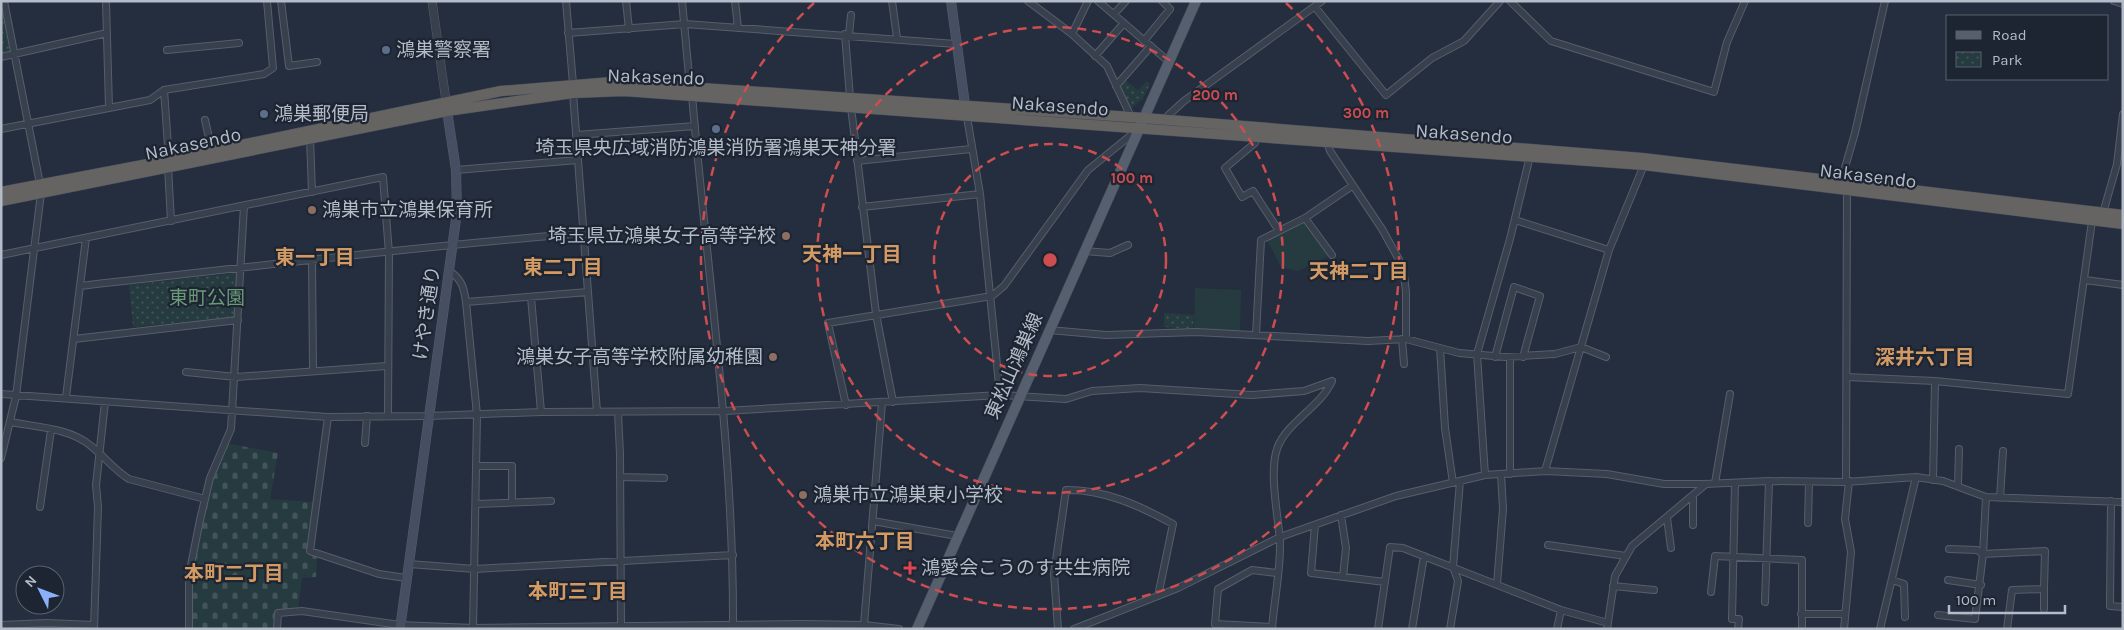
<svg xmlns="http://www.w3.org/2000/svg" width="2124" height="630" viewBox="0 0 2124 630" font-family="Karla,'Noto Sans JP',sans-serif">
<defs>
<pattern id="cemetery-stones" width="16" height="16" patternUnits="userSpaceOnUse" patternTransform="scale(1.25)"><rect width="16" height="16" fill="#263b3f"/><path d="M2 7V4a2 2 0 0 1 4 0v3zM10 15v-3a2 2 0 0 1 4 0v3z" fill="#435559"/></pattern>
<pattern id="park-dots" width="8" height="8" patternUnits="userSpaceOnUse" patternTransform="scale(1.25)"><rect width="8" height="8" fill="#263b3f"/><path d="M2 2h.1M6 6h.1" fill="none" stroke="#435559" stroke-width="1.8" stroke-linecap="round"/></pattern>
</defs>
<rect width="100%" height="100%" fill="#242e3e"/>
<path fill="#263b3f" d="M1304,221l25,35 -31,15 -17,-4 -14,-27z
M1195,288l46,2 -1,41 -46,-2z"/>
<path fill="url(#cemetery-stones)" d="M225,443l53,10 -8,46 45,3 -5,51 7,2 -1,22 -14,1 -4,33 -20,2 -1,16h-88v-54l21,-97z"/>
<path fill="url(#park-dots)" d="M1,7l9,44 -9,3z
M1125,80l13,10 9,-9 3,3 -7,15 -13,10 -11,-22z
M236,273l4,4 -5,39 -2,2 -100,9 -4,-42z
M1164,313l30,2 -1,14 -29,-2z"/>
<g fill="none" stroke-linecap="round" stroke-linejoin="round">
<g stroke="#565e6c" stroke-width="8">
<path id="minor" d="M4,1l36,183
M106,1l3,107
M281,1l8,65 28,-4
M566,1l7,83
M626,1l3,28
M682,1l8,86
M735,1l3,27
M892,1l5,37
M1028,1l44,33 35,32 24,51
M1098,1l70,60
M1510,1l41,40 163,51 13,-50 18,-41
M2114,1l9,3
M1315,7l71,88 46,-37 32,-17 36,-40
M1114,14l12,-13
M568,33l117,-9 271,20
M845,34l5,64
M1072,34l16,-33
M849,35l2,-20
M1144,41l26,-32 -8,-8
M167,50l72,-7
M1095,56l29,-33
M1,57l106,-24
M1116,86l35,-40
M164,90l5,70
M573,93l24,319
M692,95c15,178 42,354 41,533
M851,107l25,207 17,88
M967,117l13,77 20,201
M205,120l7,31
M1163,120l21,-19 138,-100
M1,129l149,-29 14,-10 100,-16 9,-6 -6,-67
M576,135l119,-9
M1255,137v6l-30,25 17,29 11,-6 26,40
M310,138l2,54
M1327,141l3,10 52,78 21,38 3,25v47
M857,161l114,-12
M168,167l3,54
M456,170l122,-10
M1841,181l14,-48 30,-132
M862,207l118,-13
M2103,213l14,-49 6,-50
M1305,218l27,37
M1515,220l94,30
M1084,251l26,2 18,-8
M1,255l382,-78 6,76 -1,162
M312,260l1,111
M449,271c13,8 15,17 17,31l11,113 -4,214
M2085,280l38,5
M80,286c168,-19 335,-39 504,-53
M531,297l10,115
M466,302l122,-10
M1049,330l57,5 90,-3 172,9 38,-2 53,14 46,4 50,-3 26,-7 25,10
M1256,335l5,-95 44,-22 47,-32
M74,339l164,-19
M1402,339l2,25
M1440,348l5,80 8,55
M1495,357l19,-70 26,9 -17,61
M1510,357v117
M186,372l50,5 151,-11
M1847,377l88,4 133,13 24,-173
M1,394l327,23 100,-1 113,-4 184,-1 275,-16 66,4 26,-8 48,-3 112,7 52,-4 28,-10
M66,397l20,-159
M846,405l-18,-82 164,-27 12,-10 84,-116 48,-39
M618,412l2,42 1,174
M328,417l-18,134 69,23 27,4
M10,422c26,5 60,6 81,24 13,10 23,24 38,33l76,20
M365,443l2,-27
M1,458l15,-62 25,-203
M477,466h35v36
M1545,471l64,-221 35,-85
M1485,475l-8,-121 33,-115 20,-83
M620,477l44,1
M1933,480l2,-99
M1846,482l1,-291
M1715,483l15,-89
M1735,483l-3,136h7l-1,10
M1958,486l1,-37
M1693,497v28
M2000,498l3,-47
M2111,501l-1,105 13,1
M477,504l74,-3
M40,507l11,-77
M1341,515l5,33 -3,29
M1667,518l4,30
M873,521l84,15
M1808,523l1,-41
M1315,525l-4,48 74,9
M1548,545l78,11
M1949,549l28,1 6,4 62,-3 -1,38 -32,1 -5,39
M409,564l66,5 258,-14
M1892,580l12,4 1,33
M1948,580l33,5
M1497,584l6,-75 -2,-35
M1613,586l41,4
M2044,589v20
M1711,592l4,-36 87,4v69
M1765,602l4,-121
M1801,614h44
M1938,615l37,4 8,-65 3,-57
M1,625l46,-2 47,2
M864,625l18,-222
M1272,627l-57,-3 3,-35 34,-19 25,3
M94,629l4,-122 -2,-22 9,-83
M189,629v-54l11,-55 10,-42 21,-49 13,-223
M277,629l1,-16 24,-2 98,14 73,3 329,-4 62,1 35,4
M1058,629l-4,-55 12,-84c38,-1 74,16 107,34l-15,72
M1074,629l104,-41 102,-51 116,-41 89,-21 60,-4 62,3 57,10h42l63,-3 77,1 70,-5 27,4 43,16 137,5
M1272,629c2,-27 9,-62 8,-88 -2,-25 -11,-69 -3,-92 9,-27 44,-42 55,-68
M1378,629l12,-82 13,1 158,62 47,13
M1412,629l12,-73
M1450,629l8,-48 -5,-14 7,-86
M1557,629l4,-19
M1607,629l8,-53 17,-30 74,-62
M1844,629l7,-77 -6,-33 4,-38
M1880,629l36,-152"/>
</g>
<g stroke="#565e6c" stroke-width="9">
<path id="tertiary" d="M432,1l14,100"/>
</g>
<g stroke="#565e6c" stroke-width="10">
<path id="secondary" d="M951,1l15,111
M400,629l57,-417 -1,-42 -10,-66"/>
</g>
<g stroke="#414957" stroke-width="11">
<path id="primary" d="M917,629l279,-628"/>
</g>
<g stroke="#434b59" stroke-width="11">
<path id="trunk" d="M1,192l168,-32 332,-69 111,-9 519,35 511,41 481,57
M1,201l446,-90 126,-18 51,-2 1020,74 479,59"/>
</g>
<use href="#minor" stroke="#38404e" stroke-width="6"/>
<use href="#tertiary" stroke="#38404e" stroke-width="8"/>
<use href="#secondary" stroke="#464f61" stroke-width="9"/>
<use href="#primary" stroke="#565f6e" stroke-width="10"/>
<use href="#trunk" stroke="#656462" stroke-width="10"/>
</g>
<g fill="none" stroke="#ce4d50" stroke-width="2.5" stroke-dasharray="9 6">
<circle cx="1050" cy="260" r="116"/>
<circle cx="1050" cy="260" r="233"/>
<path d="M1286 3A349 349 0 1 1 814 3"/>
</g>
<g fill="#5c6f8a" stroke="#1d2533" stroke-width="2">
<circle cx="386" cy="50" r="5"/>
<circle cx="264" cy="114" r="5"/>
<circle cx="716" cy="129" r="5"/>
</g>
<g fill="#8d6e63" stroke="#1d2533" stroke-width="2">
<circle cx="312" cy="210" r="5"/>
<circle cx="786" cy="236" r="5"/>
<circle cx="773" cy="357" r="5"/>
<circle cx="803" cy="495" r="5"/>
</g>
<path fill="#e0444e" stroke="#1d2533" stroke-width="2" d="M907.5 560.5h5v5h5v5h-5v5h-5v-5h-5v-5h5z"/>
<g text-anchor="middle" dominant-baseline="central" stroke-width="4.5" stroke-linejoin="round" paint-order="stroke">
<g font-size="19" fill="#b4bbc9" stroke="#1d2533" text-anchor="start">
<text x="396" y="50">鴻巣警察署</text>
<text x="274" y="114">鴻巣郵便局</text>
<text x="716" y="148" text-anchor="middle">埼玉県央広域消防鴻巣消防署鴻巣天神分署</text>
<text x="322" y="210">鴻巣市立鴻巣保育所</text>
<text x="776" y="236" text-anchor="end">埼玉県立鴻巣女子高等学校</text>
<text x="763" y="357" text-anchor="end">鴻巣女子高等学校附属幼稚園</text>
<text x="813" y="495">鴻巣市立鴻巣東小学校</text>
<text x="921" y="568">鴻愛会こうのす共生病院</text>
</g>
<g font-size="19" fill="#b4bbc9" stroke="#1d2533">
<text transform="translate(656 77) rotate(2)">Nakasendo</text>
<text transform="translate(1060 106) rotate(4)">Nakasendo</text>
<text transform="translate(1464 134) rotate(4)">Nakasendo</text>
<text transform="translate(193 144) rotate(-12)">Nakasendo</text>
<text transform="translate(1868 176) rotate(7)">Nakasendo</text>
<text transform="translate(427 313) rotate(-82)">けやき通り</text>
<text transform="translate(1014 366) rotate(-66)">東松山鴻巣線</text>
</g>
<g font-size="19" fill="#6b9a78" stroke="#1d2533">
<text x="207" y="298">東町公園</text>
</g>
<g font-size="20" font-weight="bold" fill="#d49a64" stroke="#1d2533">
<text x="852" y="254">天神一丁目</text>
<text x="315" y="257">東一丁目</text>
<text x="563" y="267">東二丁目</text>
<text x="1359" y="271">天神二丁目</text>
<text x="1925" y="357">深井六丁目</text>
<text x="865" y="541">本町六丁目</text>
<text x="234" y="573">本町二丁目</text>
<text x="578" y="591">本町三丁目</text>
</g>
</g>
<circle cx="1050" cy="260" r="8" fill="#ce4d50" stroke="#1d2533" stroke-width="2.5"/>
<g font-size="15" text-anchor="middle" font-weight="bold" fill="#ce4d50" stroke="#1d2533" stroke-width="4.5" stroke-linejoin="round" paint-order="stroke">
<text x="1215" y="100">200 m</text>
<text x="1366" y="118">300 m</text>
<text x="1132" y="183">100 m</text>
</g>
<rect width="2124" height="630" fill="none" stroke="#b4bbc9" stroke-width="5"/>
<rect x="1946" y="15" width="162" height="65" fill="#1d2533" stroke="#59616f"/>
<rect x="1956" y="31" width="25" height="8" fill="#565f6e" stroke="#59616f"/>
<text x="1992" y="40" font-size="15" fill="#b4bbc9">Road</text>
<rect x="1956" y="52" width="25" height="15" fill="url(#park-dots)" stroke="#59616f"/>
<text x="1992" y="65" font-size="15" fill="#b4bbc9">Park</text>
<g transform="translate(40 590) rotate(312)"><circle r="24" fill="#1d2533" stroke="#59616f"/>
<path d="M0-4L9 19L0 12L-9 19Z" fill="#8bb0f7"/>
<text y="-8" font-size="14" font-weight="bold" text-anchor="middle" fill="#b4bbc9">N</text>
</g>
<path d="M1949 605v8h116v-8" fill="none" stroke="#b4bbc9" stroke-width="2.5"/>
<text x="1956" y="605" font-size="15" fill="#b4bbc9" stroke="#1d2533" stroke-width="4" paint-order="stroke">100 m</text>
</svg>
